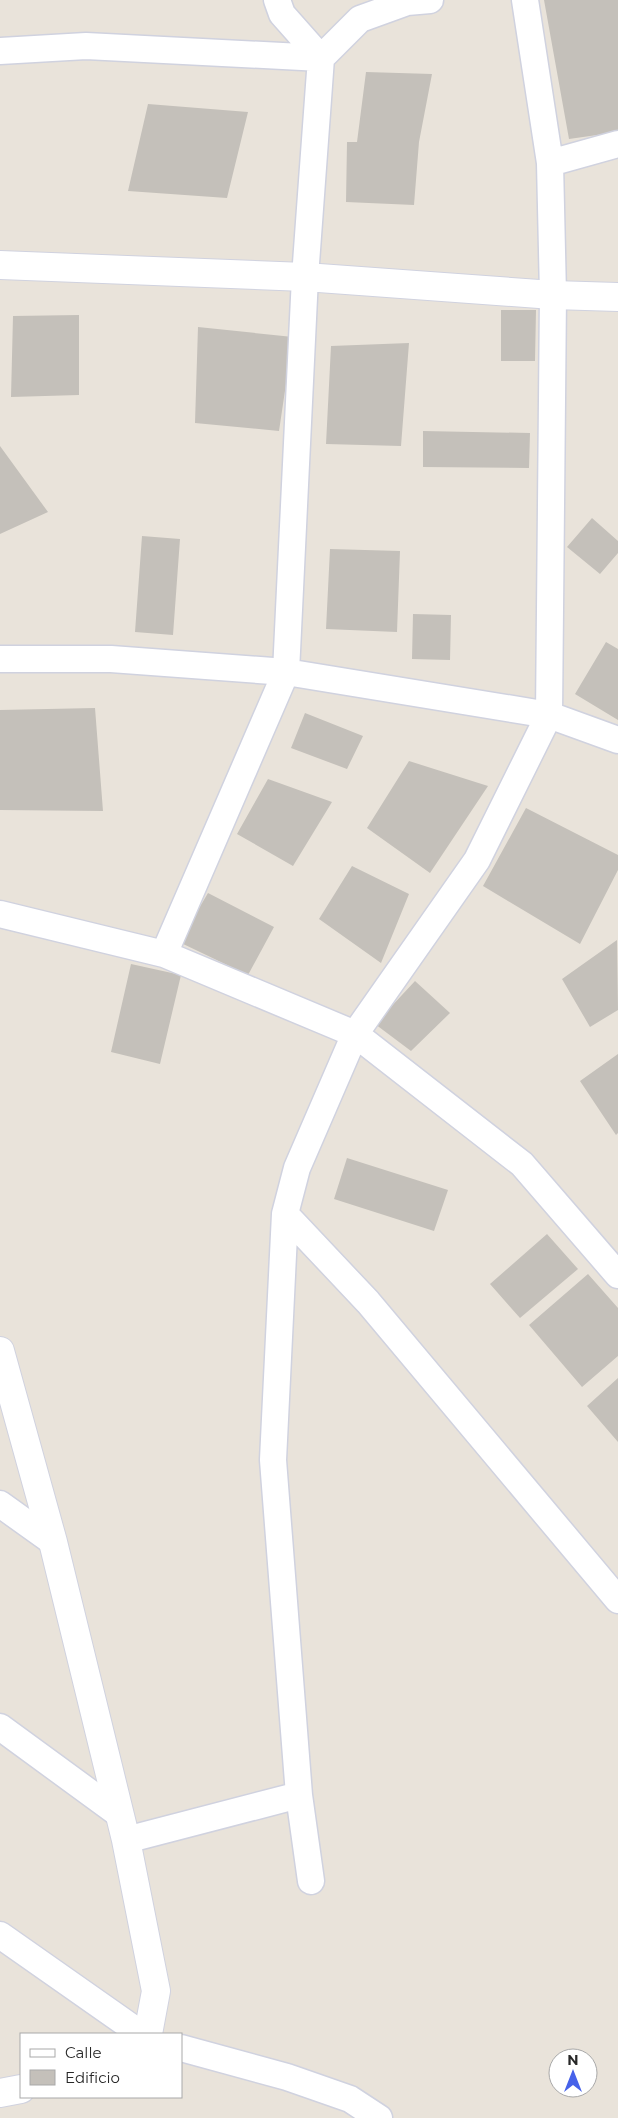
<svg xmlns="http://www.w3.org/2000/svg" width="618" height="2118" viewBox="0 0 618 2118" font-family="Montserrat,sans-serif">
<rect width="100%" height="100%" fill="#e9e3da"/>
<path fill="#c4c0ba" d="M544,0h74v132l-49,7z
M366,72l66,2 -13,68 -5,63 -68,-3 1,-60h10z
M148,104l100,8 -21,86 -99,-7z
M501,310h35l-1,51h-34z
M79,315v80l-68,2 2,-81z
M198,327l95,10 -14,94 -84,-8z
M409,343l-8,103 -75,-2 5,-98z
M423,431l107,2 -1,35 -106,-1z
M0,446l48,66 -48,22z
M592,518l26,23v12l-18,21 -33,-27z
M142,536l38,3 -7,96 -38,-3z
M330,549l70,2 -3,81 -71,-3z
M413,614l38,1 -1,45 -38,-1z
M606,642l12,7v71l-43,-26z
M95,708l8,103 -103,-1v-100z
M305,713l58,23 -16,33 -56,-21z
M409,761l79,25 -58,87 -63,-45z
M268,779l64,23 -39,64 -56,-32z
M526,808l92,47v15l-38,74 -97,-58z
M352,866l57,28 -28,69 -62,-44z
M208,893l66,34 -26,48 -69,-33z
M617,940l1,70 -28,17 -28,-48z
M131,964l50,11 -21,89 -49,-12z
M415,981l35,32 -39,38 -36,-27z
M618,1054v79l-2,2 -36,-54z
M347,1158l101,32 -14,41 -100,-32z
M547,1234l31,35 -58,49 -30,-34z
M588,1274l30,34v48l-36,31 -53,-62z
M618,1378v64l-31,-36z"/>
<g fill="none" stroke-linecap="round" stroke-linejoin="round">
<g stroke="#d0d2df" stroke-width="29">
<path id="street" d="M277,0l5,14 39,44
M0,51l86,-5 235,12
M550,163l68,-19
M0,659h111l175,13 263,43 69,25
M0,914l164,40 191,80 167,130 96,111
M164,954l122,-282 19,-395 16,-219 39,-39 47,-17 23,-2
M285,1214l83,88 250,298
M0,1504l53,38
M0,1727l119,87
M126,1840l173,-45
M311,1881l-12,-86 -26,-335 12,-246 12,-46 58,-134 122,-174 72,-145 4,-420 -3,-132 -25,-163
M0,1935l141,99
M181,2048l106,29 63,22 29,19"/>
</g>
<g stroke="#d0d2df" stroke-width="30">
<path id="secondary" d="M0,265l305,12 248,18 65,2
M0,1351l53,191 73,298 30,151 -8,43
M0,2093l21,-4"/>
</g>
<use href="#street" stroke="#fff" stroke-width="26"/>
<use href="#secondary" stroke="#fff" stroke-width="28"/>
</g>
<rect x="20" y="2033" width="162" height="65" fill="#ffffff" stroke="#a9a9a9"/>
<rect x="30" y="2049" width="25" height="8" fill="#ffffff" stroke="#a9a9a9"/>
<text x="65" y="2058" font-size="15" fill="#282828">Calle</text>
<rect x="30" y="2070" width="25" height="15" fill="#c4c0ba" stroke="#a9a9a9"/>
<text x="65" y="2083" font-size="15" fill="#282828">Edificio</text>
<g transform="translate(573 2073)"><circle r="24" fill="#ffffff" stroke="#a9a9a9"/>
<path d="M0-4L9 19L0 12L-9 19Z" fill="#4762e9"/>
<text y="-8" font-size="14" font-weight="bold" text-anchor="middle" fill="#282828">N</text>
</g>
</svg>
